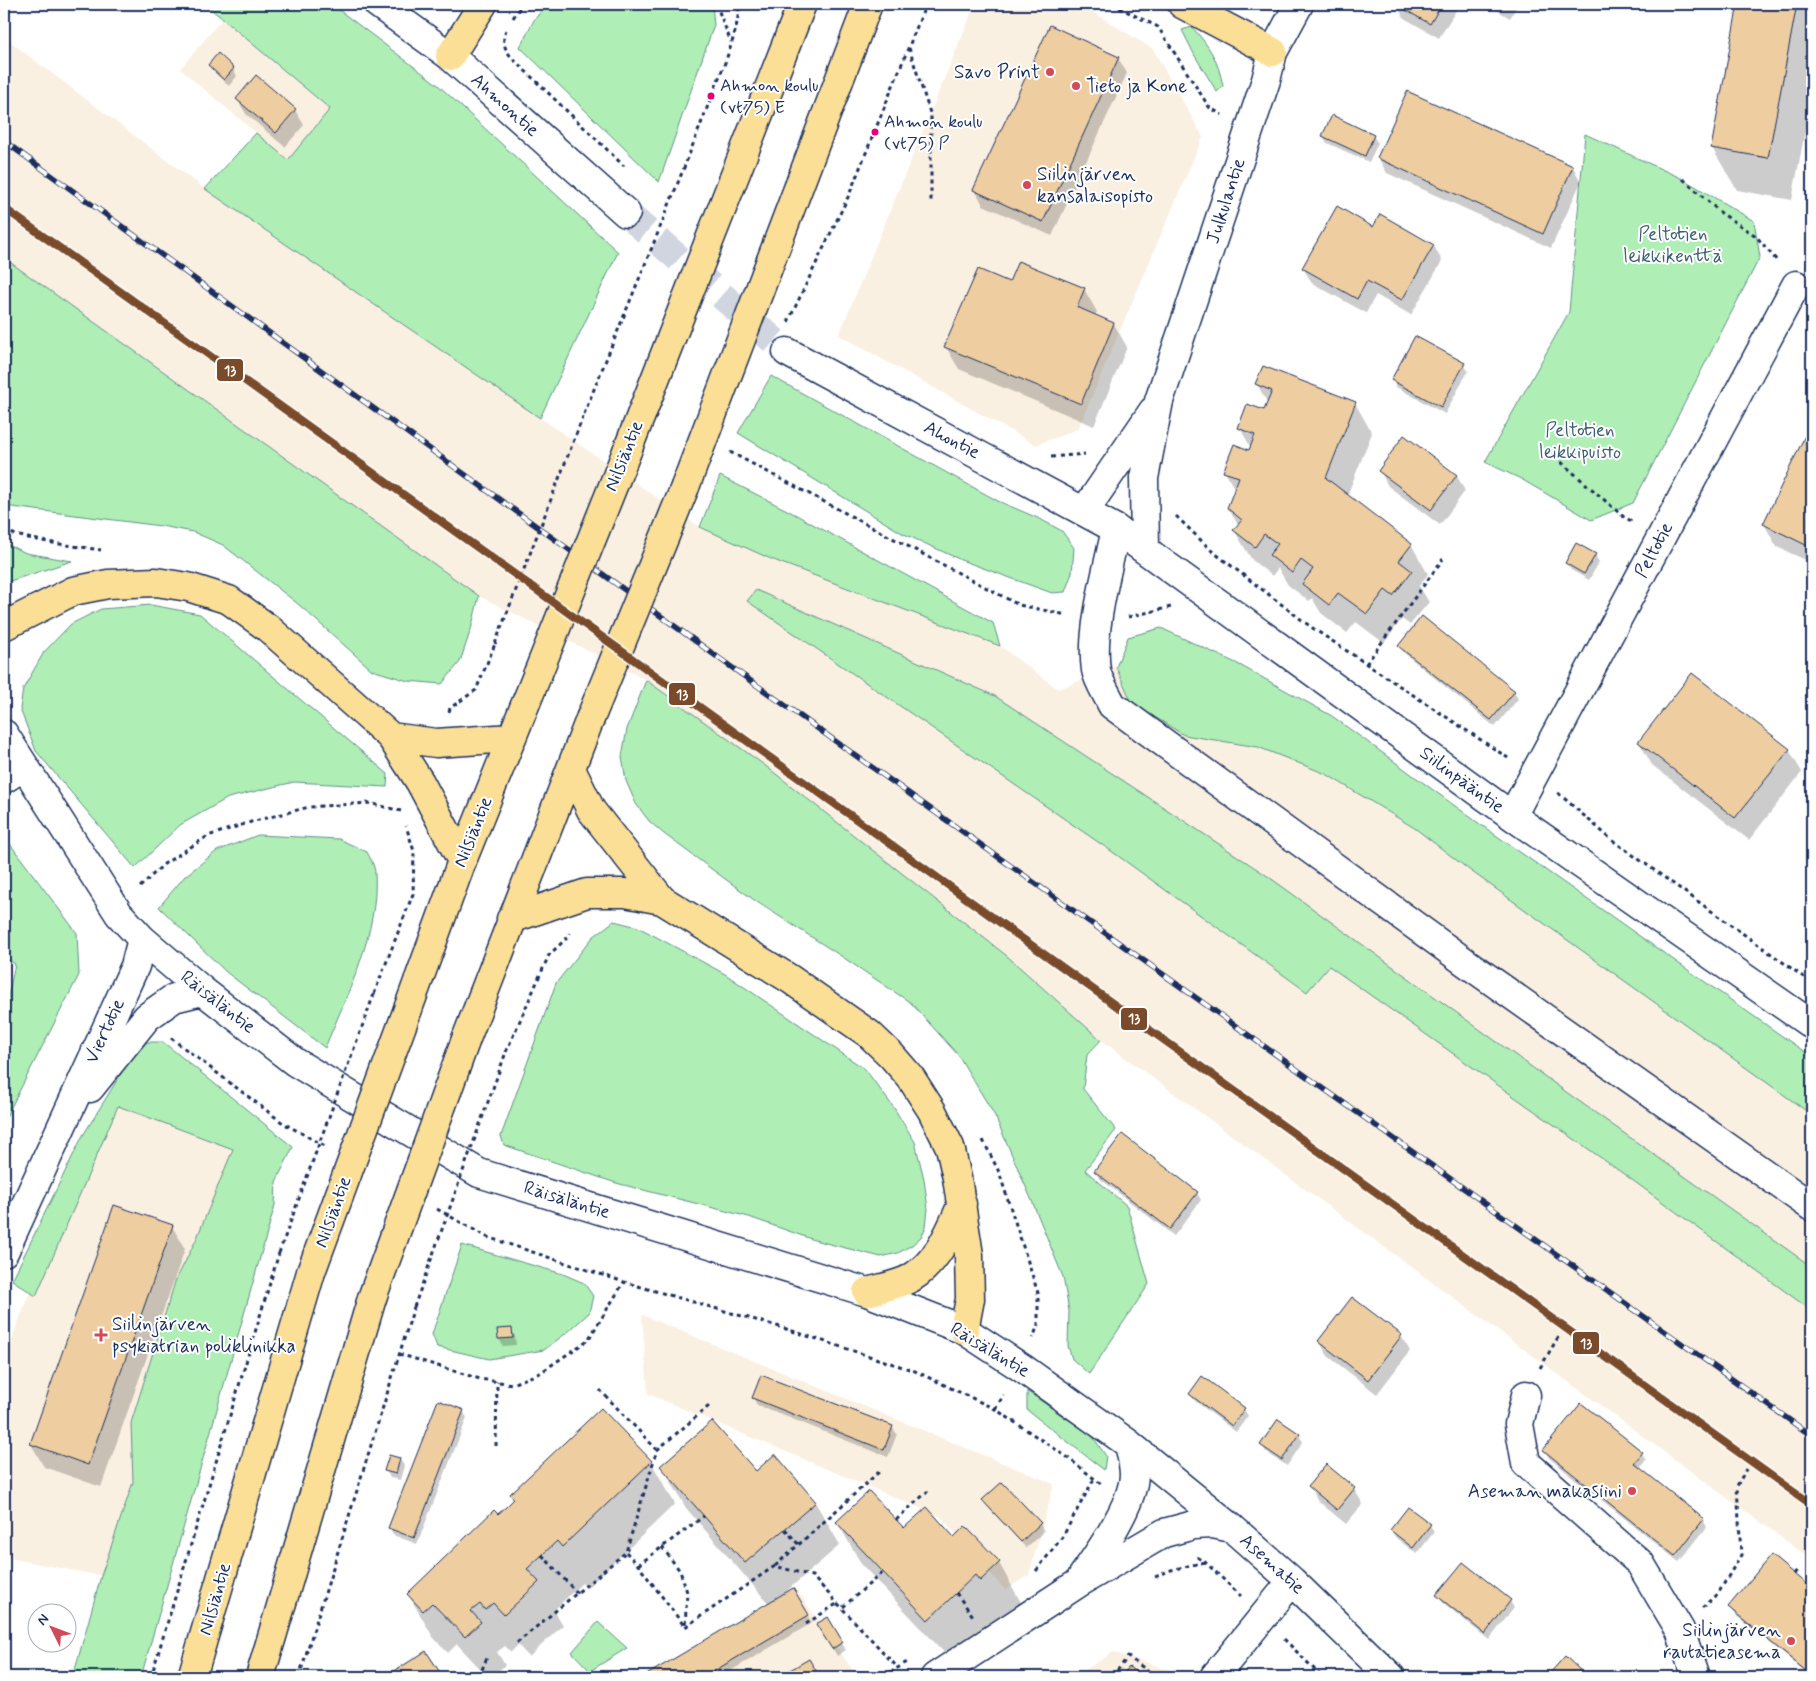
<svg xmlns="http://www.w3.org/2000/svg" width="1816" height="1681" viewBox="0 0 1816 1681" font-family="Mynerve,sans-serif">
<rect width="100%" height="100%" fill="#fff"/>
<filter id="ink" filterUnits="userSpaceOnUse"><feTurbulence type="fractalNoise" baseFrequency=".02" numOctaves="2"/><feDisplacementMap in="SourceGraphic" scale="10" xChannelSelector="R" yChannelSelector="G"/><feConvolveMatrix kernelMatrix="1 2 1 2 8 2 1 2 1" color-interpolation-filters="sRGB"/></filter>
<g filter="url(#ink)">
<path fill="#faf0e2" d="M975,4h105l73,45 50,88 -125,292 -42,16 -197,-110z
M222,19l108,90 -42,51 -108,-91z
M4,37l201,152 495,338 71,32 229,87 58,43 58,-22 16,36 52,32 74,12 68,27 90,55 52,40 344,246v445l-711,-520 -94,-84 -240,-189 -121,-87 -167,-84 -475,-338z
M171,1104l72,47 -122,425h-20l-97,-19v-185l10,-39 66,-170 25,-56z
M642,1315l412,169 -25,91 -24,15 -64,-73 -293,-123z
M797,1590l60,86 -3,1h-206z
M1113,1652l79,25h-118z"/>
<path fill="#afeeb5" stroke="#658e8a" d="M205,4h126l106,80 181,168 -78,166 -335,-229 51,-56 32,27 42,-51z
M547,4h165l2,21 -55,157 -139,-135 14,-27z
M1192,27c18,20 26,33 31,59l-6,6 -22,-36 -13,-26z
M1585,134l98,45 71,42 6,36 -127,246 -42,17 -70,-41 -36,-17 84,-150z
M4,258l475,338 -7,30 -12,36 -18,22 -34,-3 -36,-11 -74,-66 -75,-59 -30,-13 -32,-6 -157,-20z
M771,376l227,125 42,18 22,12 12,17 -2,25 -7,19 -13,1 -25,-9 -66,-24 -59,-27 -164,-100z
M720,476l69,35 204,112 7,23 -229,-87 -71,-32z
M4,543l22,10 46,8 -68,22z
M756,590l239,106 274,181 300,217 243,173v44l-184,-134 -299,-211 -22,26 -193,-139 -367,-252z
M151,605l49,9 188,160 -1,13 -93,-5 -66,16 -48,27 -45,43 -99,-117 -16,-42 3,-20 21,-37 27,-28 30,-15z
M1161,628l75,35 96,53 145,106 335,235v58l-344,-246 -52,-40 -90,-55 -68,-27 -74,-12 -52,-32 -16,-36 12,-30z
M646,680l121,87 240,189 94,84 -14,15 -4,34 33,41 -31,40 42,36 22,78 -60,90 -17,-15 -4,-13 1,-35 -6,-34 -31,-76 -37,-85 -37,-61 -47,-52 -70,-47 -84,-54 -47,-34 -46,-34 -15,-13 -13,-17 -10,-23 -4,-25 5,-27z
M258,835l81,4 28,13c3,6 8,14 8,21 4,60 -28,121 -50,175l-99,-76 -67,-65 26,-31 32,-25z
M4,836l73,97 2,42 -75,146v-105l11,-52 -11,-7z
M614,921l24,6 87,47 140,95 29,39 21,34 9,37 4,30 -2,18 -5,10 -9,8 -14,8 -17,4 -67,-17 -65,-23 -133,-34 -112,-38 -3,-9 55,-153 37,-46z
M147,1042h16l130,105 -17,35 -1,23 -134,472h-68l28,-101 32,-94 -2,-59 44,-141 21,-42 37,-91 -115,-43 -82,190 -24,-16 70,-143 45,-73z
M462,1245l101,29 21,9 9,13 -4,17 -20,18 -25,19 -55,9 -52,-12 -5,-13z
M1027,1391l37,26 19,11 10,9 13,19 -2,14 -77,-60z
M598,1622l29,26 -37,23 -18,-19z"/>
<path fill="#0003" d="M1396,4h64l-21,34 -35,-20z
M1486,4h32l-8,14z
M1739,4h73v90l-20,106 -55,-10 -25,-42z
M218,55l15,14 4,7 -8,10 -15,-14 -4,-7z
M1118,58l9,15 -75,163 -69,-31 -8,-15z
M1408,92l165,75 8,15 -30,66 -164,-75 -9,-15z
M237,99l58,11 9,15 -19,22 -39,-33z
M1323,136h50l5,7 -9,19 -42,-19z
M1374,229l60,17 8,15 -31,54 -35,-20 -10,18 -54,-30 -9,-15z
M1010,283l74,6 13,23 -2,4 19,8 13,23 -33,79 -135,-57 -13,-22z
M1464,364l4,7 -23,43 -49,-27 -4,-7z
M1257,384l98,19 17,30 -25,63 64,48 17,30 -9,12 10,16 -19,23 -8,-6 -18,24 -28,-21 -9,11 -26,-20 -9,-15 -3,3 -21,-16 -10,-17 -6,8 -20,-16 -18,-30 4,-5 -10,-17 7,-18 -10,-18 25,-21 1,-3 -11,-20 25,-16 3,-8z
M1812,423v140l-35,-16 -13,-23z
M1405,437l52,39 8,15 -25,34 -52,-39 -8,-15z
M1595,555l4,7 -10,18 -18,-10 -4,-7z
M1400,646l114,46 4,7 -23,28 -91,-74z
M1639,742l150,8 13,22 -53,68 -97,-75z
M1095,1171l102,22 4,7 -27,36 -75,-58z
M172,1226l13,23 -84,238 -57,-20 -13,-23z
M1352,1298l49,38 9,15 -33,43 -49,-38 -9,-15z
M511,1329l4,7 1,9 -13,1 -4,-7z
M1190,1394l54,15 4,7 -12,16 -41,-31z
M753,1398l139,29 5,7 -9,23 -131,-52z
M1581,1404l61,49 4,7 -7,9 64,51 4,7 -28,35 -130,-104 -4,-7z
M463,1411l4,7 -50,126 -24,-9 -4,-7z
M1299,1435l4,7 -16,24 -21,-14 -4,-7z
M400,1459l4,7 -4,14 -10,-2 -4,-8z
M651,1462l24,42 -88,84 -5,-5 -28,27 9,15 -34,32 -11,-12 -7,7 -6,-6 -8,6 8,13 -13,12h-4l-31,-33 -9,9 -15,-16 -25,-43 90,-78z
M662,1466l94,7 59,29 25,43 -57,49 1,1 9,-5 19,33 -92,54h-75l124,-73 -83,-96z
M1310,1486l44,3 9,15 -17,20 -28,-23z
M984,1500l56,24 4,7 -18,17 -38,-41z
M837,1522l67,8 50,8 45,25 24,43 -18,16 -5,-5 -47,45 -91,-97z
M1430,1525l4,7 -17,22 -21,-16 -4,-7z
M1771,1557l41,34v86l-78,-63 -4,-7z
M1438,1595l72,6 4,7 -25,32 -47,-38z
M827,1619l19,31 -9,6 -19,-32z
M426,1653l15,24h-53z
M1581,1672l3,5h-30l-2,-4z"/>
<path fill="#eecea0" stroke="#1b2f5e" d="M1395,4h47l-12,20z
M1738,4h59l-29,154 -57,-10z
M1050,25l69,32 -76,165 -70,-32z
M218,53l16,15 -10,12 -16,-15z
M256,75l40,34 -20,24 -40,-34z
M1407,91l166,75 -30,68 -166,-76z
M1332,115l42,20 -9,21 -43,-20z
M1337,206l36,21 7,-13 54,31 -32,55 -35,-19 -10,18 -55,-31z
M1018,261l67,27 -8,19 37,16 -33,81 -137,-57 34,-78 31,13z
M1415,336l50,27 -24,44 -50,-27z
M1263,366l93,36 -30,76 86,66 -13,17 13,10 -19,25 -8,-6 -18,24 -29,-21 -9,12 -27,-21 11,-15 -12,-9 -9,13 -23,-18 9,-11 -14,-10 -9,13 -22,-17 9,-10 -15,-12 12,-31 -16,-5 11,-28 15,6 6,-15 -17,-7 9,-24 17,6 8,-19 -17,-7z
M1812,421v127l-49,-24z
M1404,435l53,40 -26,35 -53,-39z
M1576,543l20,11 -12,20 -19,-11z
M1422,616l93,75 -24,29 -93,-74z
M1692,673l98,76 -55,69 -97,-76z
M1122,1134l76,58 -28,37 -76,-58z
M114,1205l59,20 -85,240 -58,-21z
M1352,1297l50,38 -34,45 -50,-39z
M512,1328l1,10 -15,1 -1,-10z
M761,1375l132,51 -9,24 -132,-52z
M1202,1376l43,32 -13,18 -43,-32z
M438,1400l26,10 -50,128 -26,-10z
M1581,1403l62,49 -9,11 70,56 -29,37 -132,-106z
M601,1408l51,53 -90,86 -5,-6 -30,28 12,13 -35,33 -11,-12 -8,7 -5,-6 -9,7 10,11 -16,15 -33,-34 -9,8 -16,-17 87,-84 4,4 9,-8 7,-7 -4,-5z
M1278,1419l22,15 -18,26 -22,-15z
M712,1421l44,50 19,-17 41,48 -71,61 -85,-97z
M389,1455l11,3 -4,16 -12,-3z
M1326,1464l29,24 -18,22 -29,-24z
M1002,1482l39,41 -20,19 -39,-42z
M869,1491l35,37 23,-21 27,30 11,-11 35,36 -20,19 -5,-6 -47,45 -92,-98z
M1408,1507l23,17 -18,24 -23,-18z
M1771,1555l41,34v87l-84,-69z
M1463,1562l48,38 -26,34 -49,-39z
M793,1588l16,27 -105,62h-61z
M828,1617l15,25 -11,7 -16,-25z
M426,1651l17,26h-58z
M1565,1656l17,16 -5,5h-22l-5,-4z
M809,1659l11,18h-42z
M1129,1667l14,10h-22z"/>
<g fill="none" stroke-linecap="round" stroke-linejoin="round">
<path stroke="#d1d5df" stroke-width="28" stroke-dasharray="28 14" stroke-linecap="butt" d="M626,213l161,139"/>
<g stroke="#1b2f5e" stroke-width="31">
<path id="minor" d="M378,4l72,52 176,157
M787,352l329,177 396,287 300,209
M1084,512l69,-101
M1116,529c-8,39 -26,102 -20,141 2,11 11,24 16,35l353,257 347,245
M1145,550l-1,-72 15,-77 107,-321 7,-28 26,-48
M4,734l115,180 23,25 61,52 92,71 184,111 388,119 97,38 58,38 107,76 103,84 60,53 99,96
M4,779l19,-12
M1512,816l284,-531
M90,1088l57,-71 27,-19 29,-7
M4,1252l131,-286 7,-27
M1526,1395l-7,29 7,39 114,100 40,67 16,47
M1082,1577c17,-24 51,-72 52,-102 0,-10 -3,-21 -5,-31
M935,1677l142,-93 87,-51 30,-8 19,-1 19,4
M1214,1677l78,-96"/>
</g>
<g stroke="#1b2f5e" stroke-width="31">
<path id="major" d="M1182,4l91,48
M450,56l33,-52
M627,451l175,-447
M685,487l183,-483
M4,626l69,-35 35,-7 48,-2 32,5 41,13 39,28 123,109 29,45 42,79
M391,737l45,6 75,-5
M571,769l20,41 71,90 128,79 79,55 22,21 20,23 21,33 18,36 7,31 12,77 1,44 -6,31
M511,919l76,-26h38l37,7
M408,1009l54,-148 76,-188
M466,1039l124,-320
M867,1292c14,-4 32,-7 44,-14 27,-16 39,-47 51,-74
M192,1677l119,-405
M260,1677l112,-379"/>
</g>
<path stroke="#1b2f5e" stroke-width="3" stroke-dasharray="4 4" stroke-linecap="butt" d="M716,4l15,38
M1112,4l46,23 51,80 13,8
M513,18l9,-14
M506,30c-5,12 -1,20 7,29l111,107
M909,48l22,68v85
M1683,179l38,34 35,23 22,26
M788,322l61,-127 77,-191
M584,414c41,-102 84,-203 123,-306 11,-29 32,-73 32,-104
M730,452l289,153 48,10
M1051,457l34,-3
M1561,462l64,56 9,4
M1176,516l36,35 99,76 197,131
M4,531c31,11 65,14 97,19
M1128,617l43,-10
M1366,664l77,-105
M449,712l1,-4 26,-18 19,-46
M1558,793l54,47 200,143
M140,887l24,-23 44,-28 43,-14 58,-15 60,-4 32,8
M374,994l39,-100 1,-43 -8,-25
M171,1038l112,85 42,23
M506,1052l43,-97 20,-19 1,-3
M983,1140l16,32 39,121v32l-5,13
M437,1209l50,28 137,45 156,45 135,44 80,38 72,48 34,27
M399,1354l81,25 32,5 28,-11 48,-33 36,-58
M1540,1368l20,-34
M995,1409l9,-14
M496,1446l1,-65
M657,1450l52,-44
M896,1520l32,-29
M785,1529l14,16
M662,1547l18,24 7,21 -2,35
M626,1552l12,13 47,62 90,-61 37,10 86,92
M542,1555l35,38
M1197,1557l8,5 36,34
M638,1565l66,-49
M775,1566l105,-95
M1036,1571l27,-35 31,-57
M1794,1574l3,-4
M1155,1577l16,-7 34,-8
M956,1593l17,23
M843,1607l40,-35
M1702,1608l17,-16 22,-37 -4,-69 9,-17
M806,1624l32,-21
M1284,1639l38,38
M517,1643l109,-91 31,-102 -57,-60
M151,1677l128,-424
M299,1677l115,-370
M479,1677l9,-22
M883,1677l24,-15
M1112,1677l16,-20 29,20"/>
<use href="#minor" stroke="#fff" stroke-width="28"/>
<use href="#major" stroke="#fbdf96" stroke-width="28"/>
<g stroke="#1b2f5e" stroke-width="5.5">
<path id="rail" d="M4,141l730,528 1078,767"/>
</g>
<use href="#rail" stroke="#fff" stroke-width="4" stroke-dasharray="11" stroke-linecap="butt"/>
<g stroke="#1b2f5e" stroke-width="31" stroke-linecap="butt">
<path id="major-bridge" d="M538,673l89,-222
M590,719l95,-232
M311,1272l97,-263
M372,1298l94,-259"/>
</g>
<path stroke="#1b2f5e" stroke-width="3" stroke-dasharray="4 4" stroke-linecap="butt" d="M495,644l89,-230
M279,1253l95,-259
M414,1307l92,-255"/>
<use href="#major-bridge" stroke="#fbdf96" stroke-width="28"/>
<g stroke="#fff" stroke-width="11">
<path id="rail-1" d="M4,208l1808,1297"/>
</g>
<use href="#rail-1" stroke="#7a4b2a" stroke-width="8"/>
</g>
</g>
<g fill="#d1495b" stroke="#fff" stroke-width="2">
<circle cx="1050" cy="72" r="5"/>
<circle cx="1076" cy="86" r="5"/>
<circle cx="1027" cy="185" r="5"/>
<path d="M98.5 1327.5h5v5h5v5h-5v5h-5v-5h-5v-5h5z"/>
<circle cx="1632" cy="1491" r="5"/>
<circle cx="1791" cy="1641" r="5"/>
</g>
<g fill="#e5007d" stroke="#fff" stroke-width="2">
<circle cx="711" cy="96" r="4.5"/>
<circle cx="875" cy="132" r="4.5"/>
</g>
<g text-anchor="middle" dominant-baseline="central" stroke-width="4" stroke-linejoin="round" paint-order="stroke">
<g font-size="18" fill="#1b2f5e" stroke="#fff" text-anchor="start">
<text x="720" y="86">Ahmon koulu<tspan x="720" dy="22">(vt75) E</tspan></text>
<text x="884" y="122">Ahmon koulu<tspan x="884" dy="22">(vt75) P</tspan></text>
</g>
<g font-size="19" fill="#1b2f5e" stroke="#fff" text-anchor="end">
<text x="1040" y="72">Savo Print</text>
<text x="1086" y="86" text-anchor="start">Tieto ja Kone</text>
<text x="1037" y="174" text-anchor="start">Siilinjärven<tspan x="1037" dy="22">kansalaisopisto</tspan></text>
<text x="112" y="1324" text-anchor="start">Siilinjärven<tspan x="112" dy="22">psykiatrian poliklinikka</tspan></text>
<text x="1622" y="1491">Aseman makasiini</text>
<text x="1781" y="1630">Siilinjärven<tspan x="1781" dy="22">rautatieasema</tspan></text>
</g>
<g font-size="19" fill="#1b2f5e" stroke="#fff">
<text transform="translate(505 105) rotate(42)">Ahmontie</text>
<text transform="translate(1226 201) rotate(-72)">Julkulantie</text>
<text transform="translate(952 440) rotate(28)">Ahontie</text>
<text transform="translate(624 456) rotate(-68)">Nilsiäntie</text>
<text transform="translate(1654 550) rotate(-62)">Peltotie</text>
<text transform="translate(1462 780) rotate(36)">Siilinpääntie</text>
<text transform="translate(473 832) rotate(-68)">Nilsiäntie</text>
<text transform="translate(218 1002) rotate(38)">Räisäläntie</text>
<text transform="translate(105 1031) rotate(-65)">Viertotie</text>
<text transform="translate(567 1200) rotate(17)">Räisäläntie</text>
<text transform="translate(333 1212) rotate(-70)">Nilsiäntie</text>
<text transform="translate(990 1350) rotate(31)">Räisäläntie</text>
<text transform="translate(1272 1564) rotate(42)">Asematie</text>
<text transform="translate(215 1599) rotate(-74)">Nilsiäntie</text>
</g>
<g font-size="19" fill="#405f74" stroke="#fff">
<text x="1673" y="234">Peltotien<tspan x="1673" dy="22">leikkikenttä</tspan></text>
<text x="1580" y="430">Peltotien<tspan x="1580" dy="22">leikkipuisto</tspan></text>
</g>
</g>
<g stroke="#fff" stroke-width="2">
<rect x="216" y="358" width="28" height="24" rx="5" fill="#7a4b2a"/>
<rect x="668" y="682" width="28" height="24" rx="5" fill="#7a4b2a"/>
<rect x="1120" y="1007" width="28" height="24" rx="5" fill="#7a4b2a"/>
<rect x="1572" y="1331" width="28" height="24" rx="5" fill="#7a4b2a"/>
</g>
<g font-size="14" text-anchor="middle" font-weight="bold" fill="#fff">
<text x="230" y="375">13</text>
<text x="682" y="699">13</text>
<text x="1134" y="1023">13</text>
<text x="1586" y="1348">13</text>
</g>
<rect width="1816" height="1681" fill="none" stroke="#fff" stroke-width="20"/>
<rect x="10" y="10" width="1796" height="1661" fill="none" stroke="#1b2f5e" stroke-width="2" filter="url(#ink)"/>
<g transform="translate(52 1628) rotate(312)"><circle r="24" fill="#ffffff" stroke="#a4acbf"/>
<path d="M0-4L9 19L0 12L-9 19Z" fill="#d1495b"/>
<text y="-8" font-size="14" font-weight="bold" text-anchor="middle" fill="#1b2f5e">N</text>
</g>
</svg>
